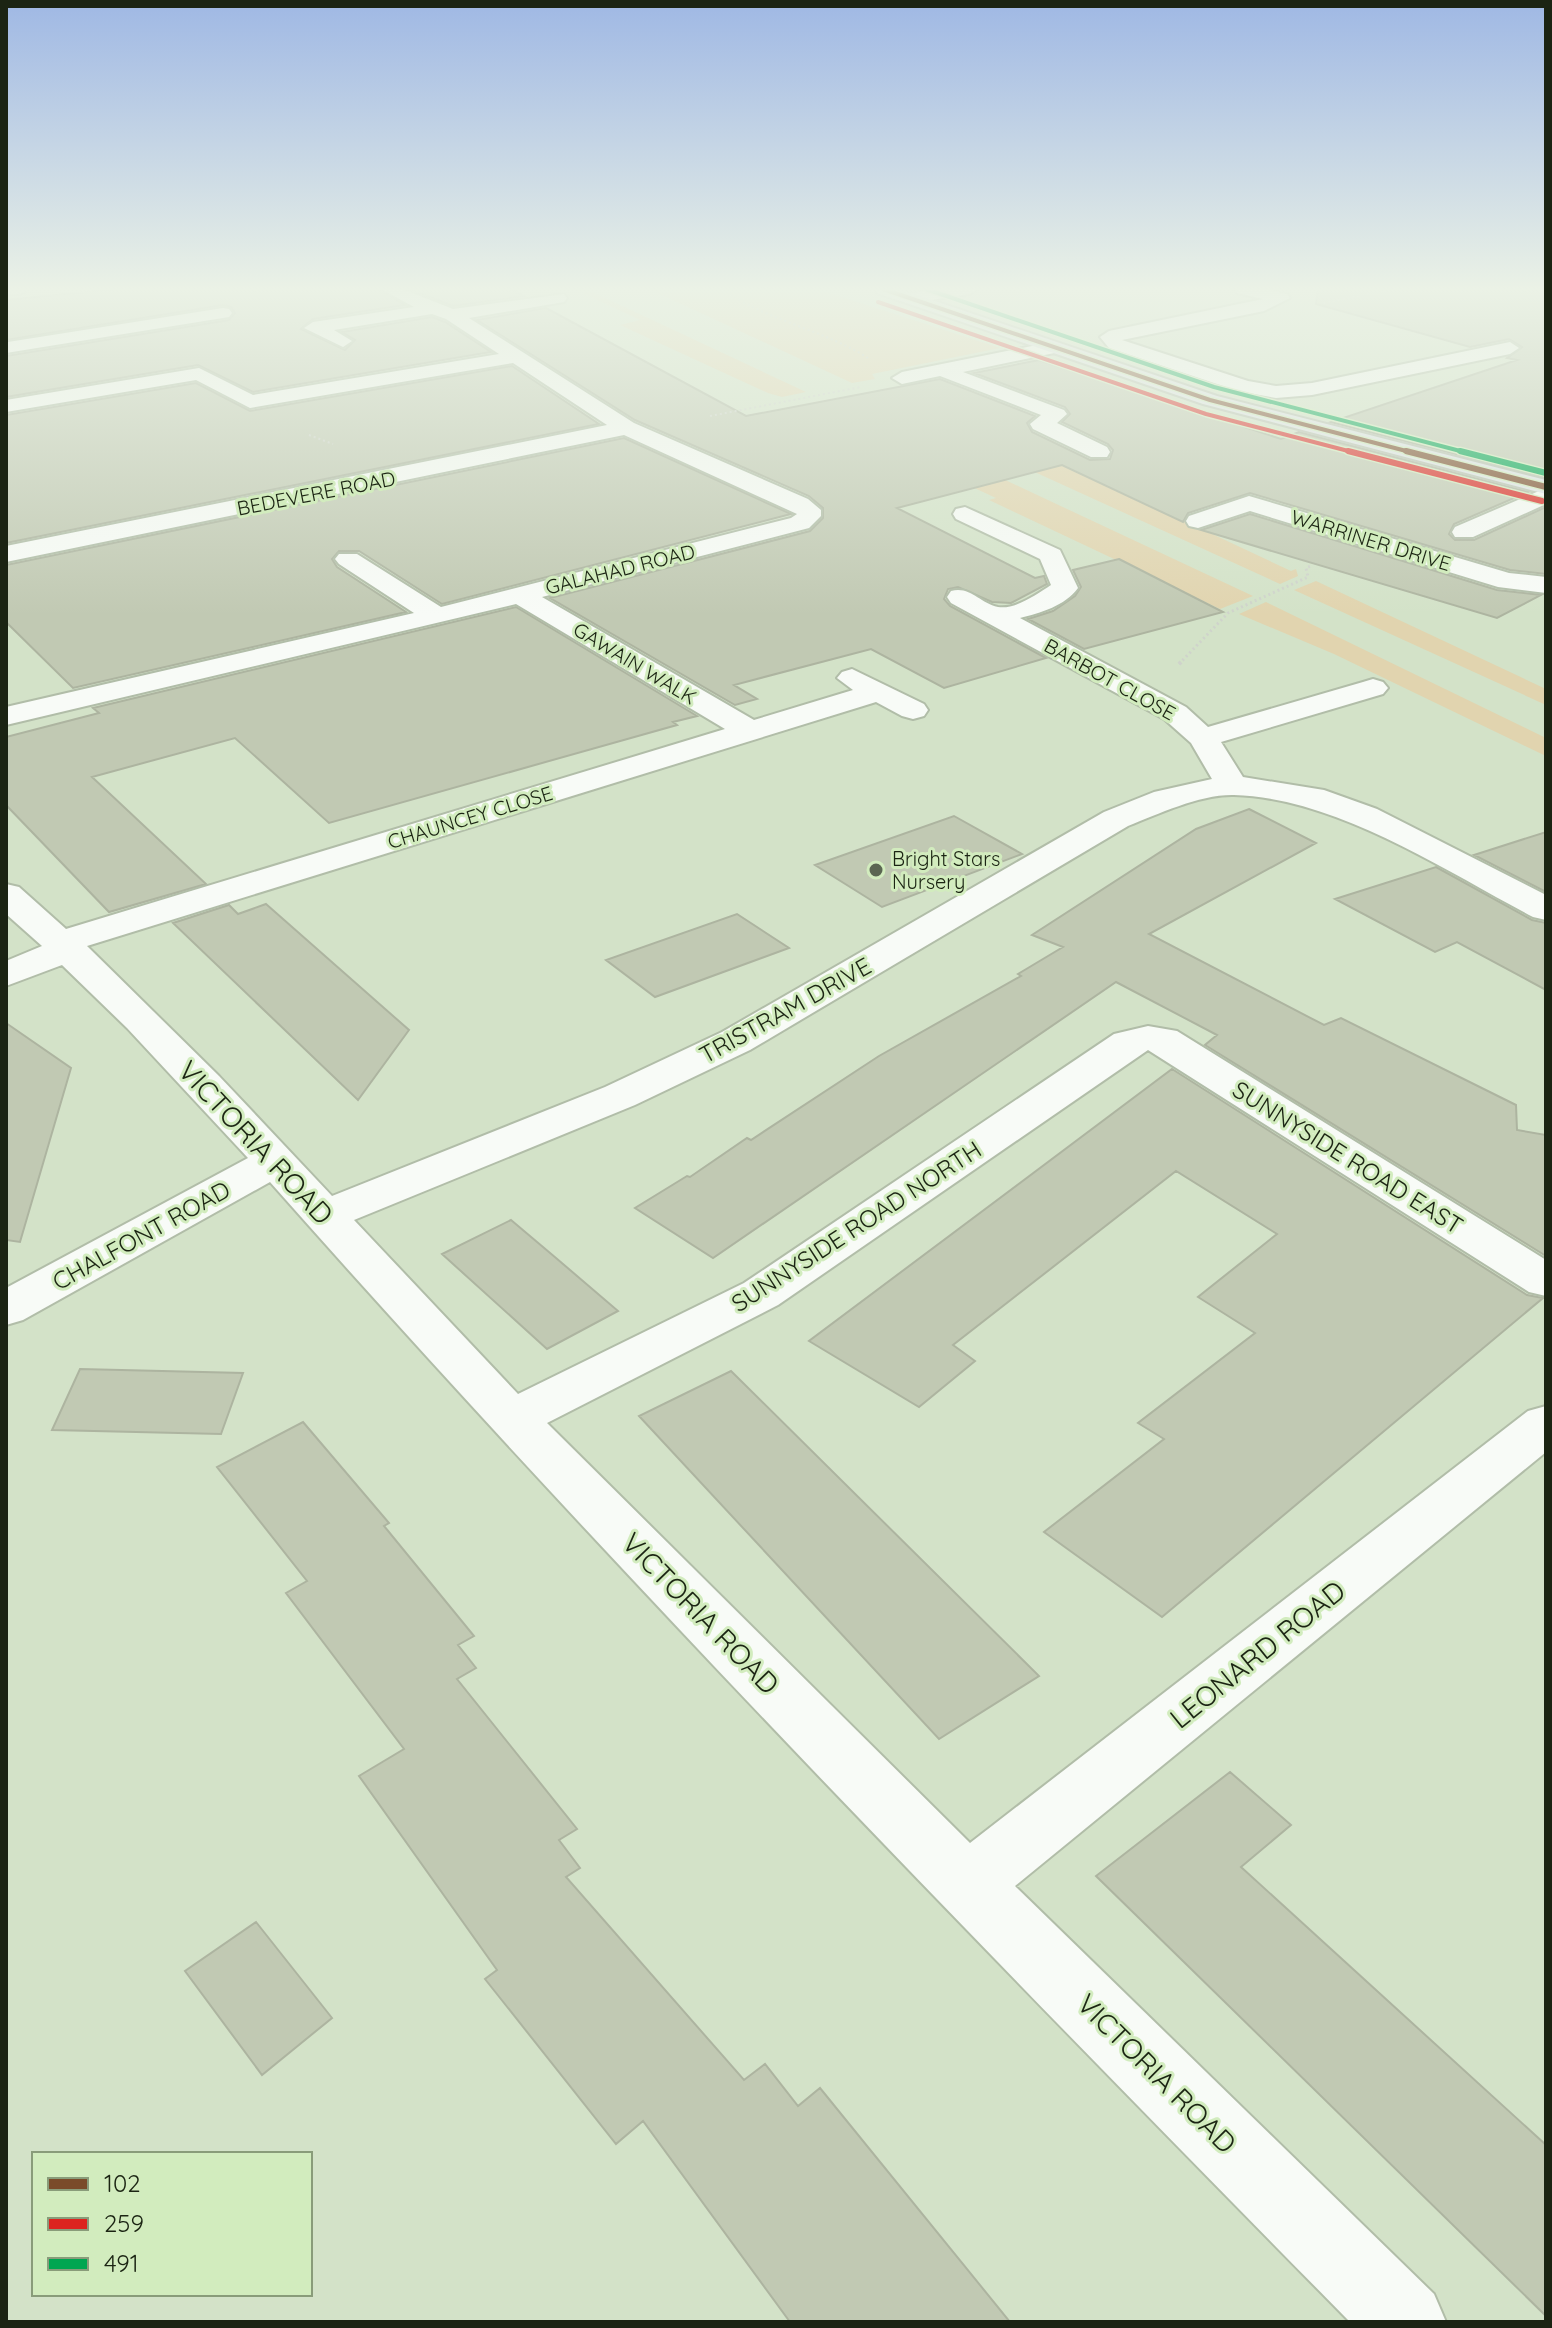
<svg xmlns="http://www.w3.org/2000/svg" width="1552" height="2328" viewBox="0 0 1552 2328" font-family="Quicksand,sans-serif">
<rect width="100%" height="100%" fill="#d3e2c8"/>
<path fill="#e1d4af" d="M574,289h12l220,103 -24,5 -14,-4 -148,-68 20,-5z
M649,289h168l183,59 -128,26 3,5 -23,4z
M864,394l73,11 354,166 5,-2 2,7 -18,8z
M832,399l421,197 -33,13 -231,-109 7,-2 -199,-92z
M1316,581l230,108v16l-252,-115z
M1266,602l280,136v18l-212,-102 -95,-40z"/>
<path fill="#c1c9b3" stroke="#adb4a0" stroke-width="2" d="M117,289h261l27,16 -92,14 -12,10 44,21 10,-10 -13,-8 90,-15 13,5 46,30 -238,40 -55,-27 -192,32v-41l223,-36 6,-7 -4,-6 -8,-2 -217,35v-40z
M409,289h101l14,7 -71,10z
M1318,289h228v188l-215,-55 186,-62 -10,-2 15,-11 -13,-8 -39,8 -154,-43z
M546,308l200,108 194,-37 95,37 -8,7 5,9 58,28 20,-1 3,-9 -5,-6 -46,-22 8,-8 -5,-7 -91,-34 65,-13 242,79 18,-7 229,60 -74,32 -5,10 6,6h19l72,-33v67l-36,-4 -260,-77 -62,20 -5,9 -121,-57 -165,43 138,70 9,-2 3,8 -36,19 -19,-1 -34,-15 -10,2 -4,10 6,7 96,52 -102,30 -73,-39 -137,36 23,14 -22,6 -185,-107 260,-67 13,-13v-10l-14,-12 -174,-76 -158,-100z
M512,366l87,58 -593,119v-128l190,-32 54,28z
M624,438l167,76 -349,90 -83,-53h-20l-7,8 5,8 69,45 -333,76 -67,-66v-57z
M1250,514l247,76 44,5 -44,23 -296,-88z
M1119,559l104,53 -139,37 -56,-30 25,-8 22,-15 6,-9 -8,-17z
M516,607l181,109 -24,6 4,3 -348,98 -94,-85 -143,39 114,107 -97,28 -103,-107v-68l93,-24 -6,-5z
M1249,809l67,34 -167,91 175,91 17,-7 175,87 1,25 29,5v121l-341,-211 12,-10 -101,-53 -403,276 -78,-50 52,-32 3,1 57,-39 4,2 128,-84 142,-80 -3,-2 45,-27 -31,-12 164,-106z
M954,816l68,38 -140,53 -67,-42z
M1546,832v60l-72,-37z
M1436,867l96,53 14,3v67l-89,-48 -22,10 -100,-53z
M266,904l143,126 -51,70 -185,-177 56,-18 9,9z
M737,914l52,34 -134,49 -49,-37z
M6,1023l65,45 -51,174 -14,-2z
M1172,1069l355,226 16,3 -381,319 -118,-85 120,-93 -26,-16 117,-90 -57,-36 79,-63 -101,-63 -223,174 22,16 -56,46 -110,-66z
M511,1220l45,38 62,53 -71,38 -105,-95z
M80,1369l163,4 -22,61 -169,-4z
M731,1371l308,305 -100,63 -300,-323z
M303,1422l86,101 -5,3 90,110 -16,9 18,23 -19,11 120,150 -18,11 21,28 -14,9 178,203 21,-16 33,42 22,-18 190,234h-220l-147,-201 -27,23 -131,-165 12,-9 -138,-194 45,-27 -118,-156 21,-12 -90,-114z
M1230,1772l61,53 -50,42 305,278v171l-450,-440z
M256,1922l76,96 -70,57 -77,-104z"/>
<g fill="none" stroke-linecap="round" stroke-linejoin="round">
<g stroke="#b1bda8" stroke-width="4">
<path id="minor" d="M381,289h21l51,20 111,-15 3,4 -3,4 -6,1 -89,15 165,105 174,76 13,11v6l-12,12 -267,69 212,123 99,-30 -16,-12 5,-6 10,-3 72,35 4,6 -4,6 -11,3 -11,-3 -26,-14 -789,244 132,130 113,120 273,-109 117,-55 382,-220 50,-20 58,-13 -21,-36 -27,-24 -213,-116 -4,-6 4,-6c20,-5 28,12 47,16 17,3 39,-13 53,-22l-11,-26 -84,-40 -3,-5 3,-5 9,-2 95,43 18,38c-13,18 -38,25 -58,30l166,89 22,20 155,-45 10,-3 10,3 5,6 -5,6 -162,48 22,35 81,13 53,19 169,86v25l-13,-3c-89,-47 -197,-119 -299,-122 -33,-1 -76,19 -106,31l-378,224 -115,55 -281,115 164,174 226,-111 370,-249 34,-8 29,5 369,229v36l-17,-4 -381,-242 -370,255 -231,118 423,420 558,-432 18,-5v46l-531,434 419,408 12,28h-96c-367,-373 -733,-748 -1080,-1140l-247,138 -17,5v-37l242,-130 -121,-130 -65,-63 -56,21v-25l36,-15 -36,-32v-30l13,3 47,42 659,-200 -209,-125 -510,121v-18l408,-94 -75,-49 -4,-5 4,-5h18l84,53 350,-89 6,-4 -173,-79 -618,127v-16l601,-121 -94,-62 -263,45 -54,-28 -190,32v-12l193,-32 54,27 246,-41 -53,-35 -14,-5 -98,16 18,11 -9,6 -39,-19 9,-6 101,-15z
M938,289h40l-9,5 -57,9 -9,-5 3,-4z
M1235,289h29l23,5 3,4 -26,13 -142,29 126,41 28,5 36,-3 198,-41 9,6 -9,6 -198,41 -36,3 -38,-7 -129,-43 -9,-11 9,-6 154,-32 -26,-6z
M223,308l6,1 3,4 -3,4 -223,36 2,-11z
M1052,342l7,2 2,4 -2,4 -96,20 101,38 3,4 -10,9 50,24 3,5 -3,5h-16l-58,-28 -3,-5 11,-9 -101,-39 -38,8 -10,-6 10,-6z
M1546,488v16l-73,33h-18l-3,-5 3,-5z
M1249,496l260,77 37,4v16l-48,-6 -248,-76 -52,17 -9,-2 -3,-5 3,-5z"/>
</g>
<g stroke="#b9c1b3" stroke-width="4">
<path id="major" d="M6,289h21l-3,4 -18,2z
M875,289h24l318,107 329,84v14l-343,-90 -326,-111z"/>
</g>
<path stroke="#cfd3cb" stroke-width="2" stroke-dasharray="2 3" stroke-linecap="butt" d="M722,289c45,32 100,40 146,69
M831,289l13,1
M1323,303l70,-14
M710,416l151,-29
M309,435l24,9"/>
<path stroke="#cfd3cb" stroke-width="3" stroke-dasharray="2 3" stroke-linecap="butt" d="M1179,664l49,-51 80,-36 -2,-9 5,-2"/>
<path stroke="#cfd3cb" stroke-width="4" stroke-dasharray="3 4" stroke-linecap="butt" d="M1179,664l2,-2"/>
<use href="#minor" fill="#f8fbf7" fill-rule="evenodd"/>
<use href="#major" fill="#dfe5e7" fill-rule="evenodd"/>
<g stroke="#d2ecbe" stroke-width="7">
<path id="bus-1-far1" d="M883,289l327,111 204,53"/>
</g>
<g stroke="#d2ecbe" stroke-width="9">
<path id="bus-1" d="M1406,451l140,36"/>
</g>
<g stroke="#d2ecbe" stroke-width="7">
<path id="bus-2-far1" d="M878,302l328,112 150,39"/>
</g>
<g stroke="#d2ecbe" stroke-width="9">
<path id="bus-2" d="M1348,451l194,50"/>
</g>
<g stroke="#d2ecbe" stroke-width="7">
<path id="bus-3-far1" d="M926,289l288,98 254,66"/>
</g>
<g stroke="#d2ecbe" stroke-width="9">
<path id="bus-3" d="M1460,451l86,22"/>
</g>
<use href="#bus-1-far1" stroke="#7a4b2a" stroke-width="4"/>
<use href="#bus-1" stroke="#7a4b2a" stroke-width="6"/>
<use href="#bus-2-far1" stroke="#dc241f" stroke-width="4"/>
<use href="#bus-2" stroke="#dc241f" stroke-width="6"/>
<use href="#bus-3-far1" stroke="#00a651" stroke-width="4"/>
<use href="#bus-3" stroke="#00a651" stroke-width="6"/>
</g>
<linearGradient id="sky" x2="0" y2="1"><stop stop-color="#9fb8e4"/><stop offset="0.47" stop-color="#ebf2e6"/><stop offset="1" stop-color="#ebf2e6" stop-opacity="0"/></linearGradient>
<rect width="1552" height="615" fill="url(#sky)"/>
<circle fill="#5b6652" stroke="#d2ecbe" stroke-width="3" cx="876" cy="870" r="8"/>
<g text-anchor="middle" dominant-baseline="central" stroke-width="6" stroke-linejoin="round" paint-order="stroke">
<g font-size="20" fill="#1b2413" stroke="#d2ecbe">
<text transform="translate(316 493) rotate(-11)">BEDEVERE ROAD</text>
<text transform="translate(1371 540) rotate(17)">WARRINER DRIVE</text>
<text transform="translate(620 569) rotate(-14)">GALAHAD ROAD</text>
<text transform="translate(635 663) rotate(31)">GAWAIN WALK</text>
<text transform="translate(1110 679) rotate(29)">BARBOT CLOSE</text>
<text transform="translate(470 817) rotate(-17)">CHAUNCEY CLOSE</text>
</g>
<g font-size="20" fill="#1b2413" stroke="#d2ecbe" text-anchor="start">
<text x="892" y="858">Bright Stars<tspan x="892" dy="23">Nursery</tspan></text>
</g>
<g font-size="24" fill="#1b2413" stroke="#d2ecbe">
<text transform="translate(785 1010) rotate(-29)">TRISTRAM DRIVE</text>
<text transform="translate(1348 1157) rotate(32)">SUNNYSIDE ROAD EAST</text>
<text transform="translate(856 1226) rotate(-33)">SUNNYSIDE ROAD NORTH</text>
<text transform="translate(141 1235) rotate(-29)">CHALFONT ROAD</text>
</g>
<g font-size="28" fill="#1b2413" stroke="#d2ecbe">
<text transform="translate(256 1142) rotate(47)">VICTORIA ROAD</text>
<text transform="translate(701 1613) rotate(46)">VICTORIA ROAD</text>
<text transform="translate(1257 1654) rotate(-39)">LEONARD ROAD</text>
<text transform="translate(1157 2073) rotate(45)">VICTORIA ROAD</text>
</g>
</g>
<rect width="1552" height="2328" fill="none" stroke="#1b2413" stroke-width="16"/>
<rect x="32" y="2152" width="280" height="144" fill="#d2ecbe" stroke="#899c7a" stroke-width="2"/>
<rect x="48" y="2178" width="40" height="12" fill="#7a4b2a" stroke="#899c7a" stroke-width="2"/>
<text x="104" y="2192" font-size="24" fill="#1b2413">102</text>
<rect x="48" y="2218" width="40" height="12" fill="#dc241f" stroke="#899c7a" stroke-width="2"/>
<text x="104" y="2232" font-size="24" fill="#1b2413">259</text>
<rect x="48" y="2258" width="40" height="12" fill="#00a651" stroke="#899c7a" stroke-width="2"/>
<text x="104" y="2272" font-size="24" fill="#1b2413">491</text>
</svg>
